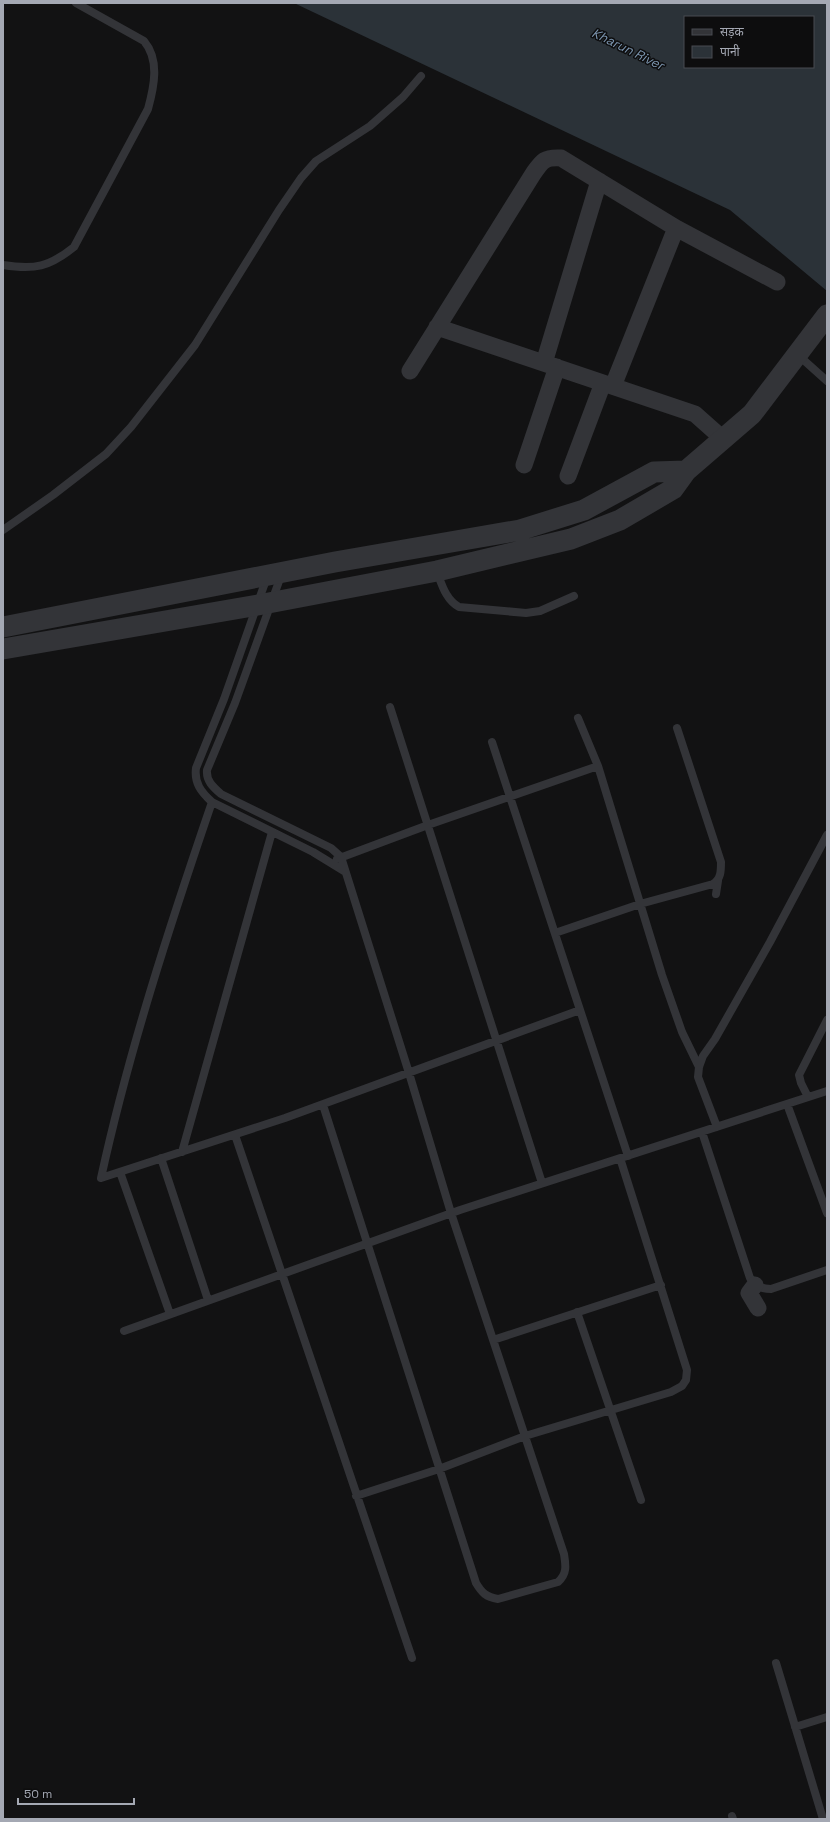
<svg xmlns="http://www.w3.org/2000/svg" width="830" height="1822" viewBox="0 0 830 1822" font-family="'Space Grotesk','Noto Sans Devanagari',sans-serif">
<rect width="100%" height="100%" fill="#121213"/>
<path fill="#2b3238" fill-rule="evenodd" d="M294,3h533v288l-97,-81zM685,17h128v50h-128z"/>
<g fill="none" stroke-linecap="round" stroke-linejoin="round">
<path stroke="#333438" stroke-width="8" d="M3,265c32,5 46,2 71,-18l74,-138c6,-22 12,-49 -4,-68l-68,-38
M798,355l29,26
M3,530l50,-35 53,-41 25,-27 64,-82 84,-135 22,-32 15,-17 54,-35 33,-29 18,-21
M437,572c5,13 9,28 22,35l67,6 14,-2 34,-15
M282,573l-47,130 -28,67c-1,11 6,17 14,24l110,54 10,9 68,216 42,140 113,341c2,12 3,20 -6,28l-60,17c-12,-2 -16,-6 -22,-16l-153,-478
M267,577l-43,122 -28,69c-2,15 5,24 16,34l101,50 31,19
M390,707l152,476
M578,718l20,48 64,209 20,57 17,35
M492,742l136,414
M212,802c-42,123 -83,248 -111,376l184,-60 295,-108
M337,859l91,-34 170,-59
M716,894l2,-13
M555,933l85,-29 73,-20c8,-5 8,-13 8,-22l-44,-134
M808,1097l-7,-14 -2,-8 28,-55
M787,1104l40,109
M717,1127l-19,-50 1,-10 4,-11 12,-17 55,-97 57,-107
M702,1132l48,146c6,8 11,11 21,11l56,-19
M235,1135c60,174 117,349 177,523
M182,1152l90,-320
M161,1158l47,142
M120,1172l50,142
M577,1312l64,188
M124,1331l336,-121 367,-119
M493,1340l168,-55
M356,1496l83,-27 86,-33 146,-44 11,-6 4,-6 1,-10 -67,-212
M776,1663l47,156
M795,1727l32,-10
M732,1816l1,3"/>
<path stroke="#333438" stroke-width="17" d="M437,327l258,87 27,24
M544,363l55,-182
M410,371l123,-197c9,-13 11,-17 28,-16l115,70 101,54
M613,386l63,-158
M524,465l33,-98
M568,476l35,-93
M755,1285l-6,8 9,15"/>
<path stroke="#333438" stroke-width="21" d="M3,627l332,-65 185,-32 64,-20 70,-38 32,-1
M3,649l255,-44 179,-34 134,-32 49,-19 53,-31 13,-18 66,-57 75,-99"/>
</g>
<g text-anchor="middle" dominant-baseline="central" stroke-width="3" stroke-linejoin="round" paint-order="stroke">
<g font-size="13" font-style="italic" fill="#7b94ae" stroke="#0d0d0e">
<text transform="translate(628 49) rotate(26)">Kharun River</text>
</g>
</g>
<rect width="830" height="1822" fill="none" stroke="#a4a8b3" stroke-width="8"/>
<rect x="684" y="16" width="130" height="52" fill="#0d0d0e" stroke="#494b50"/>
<rect x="692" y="29" width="20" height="6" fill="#333438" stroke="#494b50"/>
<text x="720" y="36" font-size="12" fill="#a4a8b3">सड़क</text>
<rect x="692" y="46" width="20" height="12" fill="#2b3238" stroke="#494b50"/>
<text x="720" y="56" font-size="12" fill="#a4a8b3">पानी</text>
<path d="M18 1798v6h116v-6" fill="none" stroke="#a4a8b3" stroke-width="2"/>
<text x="24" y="1798" font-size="12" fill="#a4a8b3" stroke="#0d0d0e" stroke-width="3" paint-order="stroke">50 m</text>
</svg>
